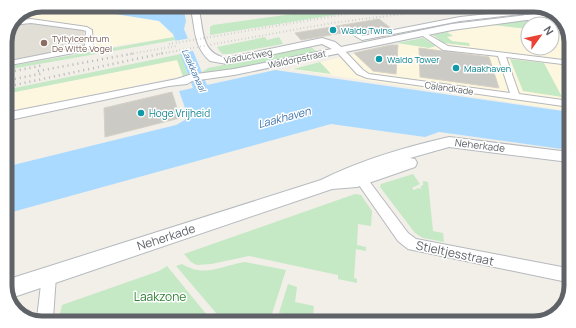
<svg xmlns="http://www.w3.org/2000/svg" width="576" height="328" viewBox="0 0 576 328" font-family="Manrope,sans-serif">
<rect width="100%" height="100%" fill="#f1efe8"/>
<path fill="#fef7e0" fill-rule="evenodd" d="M35,8l49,1 75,12 15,16 -79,12 -2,-21 -61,-8 -16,2z
M557,17l14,23 -1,71 -280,-42 196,-45zM528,24h24v24h-24z
M177,60l5,16 -177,37v-19z"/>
<path fill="#e1ded6" d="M29,22l55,7v18l-79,14v-21l7,-15z"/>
<path fill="#c5e8c5" d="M336,8h41l-167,27v-8l3,-2z
M528,20l6,4h-6v5l-35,-4z
M447,32l6,4 -6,1 5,4 17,2 1,3 -27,-3 -10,-8z
M174,37l1,3 -170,30v-3z
M265,37l2,3 12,-3 4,7 -54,10h-7l-5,-7z
M423,38l13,8 -7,2 -32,-5z
M311,47l6,5 -103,22 -8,1 -1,-3h-3l6,-4z
M181,54l7,21 -5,1 -6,-16 -172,34v-4z
M510,59l34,4 18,34 -39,-6z
M320,62l11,12 -38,-5z
M413,174l7,10 -8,4 2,2 4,-2 4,1 -2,-2 3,-2v-4l5,1 5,49 10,2 1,9 -21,-4 -8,-5 -35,-46 1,-3z
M355,194l6,1 11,16 -1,15 -13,-2 -1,21 9,2v4l-10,-2 -2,29 3,1v4l-19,-4v-4l-89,-19 -38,8 -14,1 -6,-3 -7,-8z
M245,262l41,8 -16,50h-48l-46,-54 6,-2c24,14 38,2 63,-2z
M167,266l44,54 -152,-2 3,-13 97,-34z
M288,284l9,3 -2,15 19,4 -1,9 6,2 -1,4h-11l-28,-8z"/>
<path fill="#aadaff" d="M42,5l141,1 3,15 -2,8 23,56 68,-15 295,42 -1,38 -130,-18 -14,5 -94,-13 -326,90v-47l171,-42 9,-5 3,-4 -9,-25 14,-3 -20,-54 -14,-13 -75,-12 -50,-1z"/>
<path fill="#f1efe8" d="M191,38l5,12 -17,4 -5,-13z"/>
<path fill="#cccac5" stroke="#d6d1c6" d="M379,19l13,10 -29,5 -9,-3 -53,9 -6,-7z
M391,45h7l-2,29 -23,-3 -19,-18z
M419,48l70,9 10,31 -79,-11z
M172,92l8,26 -75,19 -1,-29z"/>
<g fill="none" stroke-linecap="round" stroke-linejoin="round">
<g stroke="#b5b8bc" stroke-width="2">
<path id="minor" d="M526,10h16l-3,2 -79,9 -98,19 -10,-6 3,-2 8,4 97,-19z
M524,15h4l14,9h-8l-10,-7z
M31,19l56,8 5,3 1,17 -9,4 -79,15v-4l80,-16 1,-15 -3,-1 -52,-7 -19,2 2,-4z
M552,28l12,1 2,4 -14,-1z
M422,31l26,15 123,15 -1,4 -64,-8 13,37 51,7v6l-203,-29 -10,-4 -22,-24 7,-2 21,22 6,4 141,19 -12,-37 -55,-6 -23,-16 -1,-1z
M356,168l4,1 48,64 8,6 151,29v14l-159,-33 -10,-8 -46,-66 -2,-3 2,-3z
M49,269l5,2 2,5 -3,42h-16l5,-42 2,-5z"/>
</g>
<g stroke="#b5b8bc" stroke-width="2">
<path id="tertiary" d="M190,6h8c6,21 1,48 29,52l95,-20 13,4 6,5 111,-23 101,-12 3,4 -104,14 -218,45 -42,6 -5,3 -18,2 -164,35v-8l172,-34 12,-4 45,-6 98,-20 -10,-5 -95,20 -17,-3c-18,-16 -14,-34 -20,-55z"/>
</g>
<g stroke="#b6babf" stroke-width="2">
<path id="secondary" d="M449,137l120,15v10l-120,-15 -39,11 5,1 2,4 -2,4 -58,20 -25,2 -321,109 -6,-10 1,-8 315,-100c40,-20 84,-33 128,-43z"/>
</g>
<use href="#minor" fill="#fff" fill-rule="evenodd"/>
<use href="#tertiary" fill="#fff" fill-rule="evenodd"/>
<use href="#secondary" fill="#fff" fill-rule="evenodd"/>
<path stroke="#b6b7b8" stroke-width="2" stroke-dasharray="0.5 3" stroke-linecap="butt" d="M169,44l213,-36
M130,54l46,-8
M159,54l173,-31 110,-14"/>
<path stroke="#b6b7b8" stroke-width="2.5" stroke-dasharray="1 4" stroke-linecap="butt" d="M38,71l98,-18
M5,73l39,-8
M5,81l39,-8
M5,87l159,-34"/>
</g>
<g fill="#0f9aa8" stroke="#fff" stroke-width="1.5">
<circle cx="333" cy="30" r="4"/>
<circle cx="379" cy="59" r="4"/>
<circle cx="456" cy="68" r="4"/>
<circle cx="141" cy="113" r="4"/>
</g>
<circle fill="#8d6e63" stroke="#fff" stroke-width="1.5" cx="44" cy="43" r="4"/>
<g text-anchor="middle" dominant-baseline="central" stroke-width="3" stroke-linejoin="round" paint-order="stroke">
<g font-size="9" fill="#0d838f" stroke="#fff" text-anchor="start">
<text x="341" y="30">Waldo Twins</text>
<text x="387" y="59">Waldo Tower</text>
<text x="464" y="68">Maakhaven</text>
</g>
<g font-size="9" fill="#785e54" stroke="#fff" text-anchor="start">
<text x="52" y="38">Tyltylcentrum<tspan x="52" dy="10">De Witte Vogel</tspan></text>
</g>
<g font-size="9" fill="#5f6368" stroke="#fff">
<text transform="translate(248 56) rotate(-10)">Viaductweg</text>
<text transform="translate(297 59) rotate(-12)">Waldorpstraat</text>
<text transform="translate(449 88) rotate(8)">Calandkade</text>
</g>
<g font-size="9" font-style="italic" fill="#4174aa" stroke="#fff">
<text transform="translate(194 70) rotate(66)">Laakkanaal</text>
</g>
<g font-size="10" fill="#0d838f" stroke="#fff" text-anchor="start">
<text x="149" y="113">Hoge Vrijheid</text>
</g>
<g font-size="10" fill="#5f6368" stroke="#fff">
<text transform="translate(480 145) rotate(7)">Neherkade</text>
</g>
<g font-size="11" font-style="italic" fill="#4174aa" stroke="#fff">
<text transform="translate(284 117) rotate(-15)">Laakhaven</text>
</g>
<g font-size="12" fill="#5f6368" stroke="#fff">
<text transform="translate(166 237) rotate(-18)">Neherkade</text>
<text transform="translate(455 253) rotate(12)">Stieltjesstraat</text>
</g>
<g font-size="12" fill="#348238" stroke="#fff">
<text x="160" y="296">Laakzone</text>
</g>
</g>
<path d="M0 0H576V328H0ZM42 12H534A30 30 0 0 1 564 42V286A30 30 0 0 1 534 316H42A30 30 0 0 1 12 286V42A30 30 0 0 1 42 12Z" fill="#fff" fill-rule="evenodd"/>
<path fill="none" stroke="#5f6368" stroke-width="5" d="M42 12H534A30 30 0 0 1 564 42V286A30 30 0 0 1 534 316H42A30 30 0 0 1 12 286V42A30 30 0 0 1 42 12Z"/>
<g transform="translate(540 36) rotate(57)"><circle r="19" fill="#ffffff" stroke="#bfc1c3"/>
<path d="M0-3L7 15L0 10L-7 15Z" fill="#ea4335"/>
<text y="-6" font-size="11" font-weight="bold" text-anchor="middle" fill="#5f6368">N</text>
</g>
</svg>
